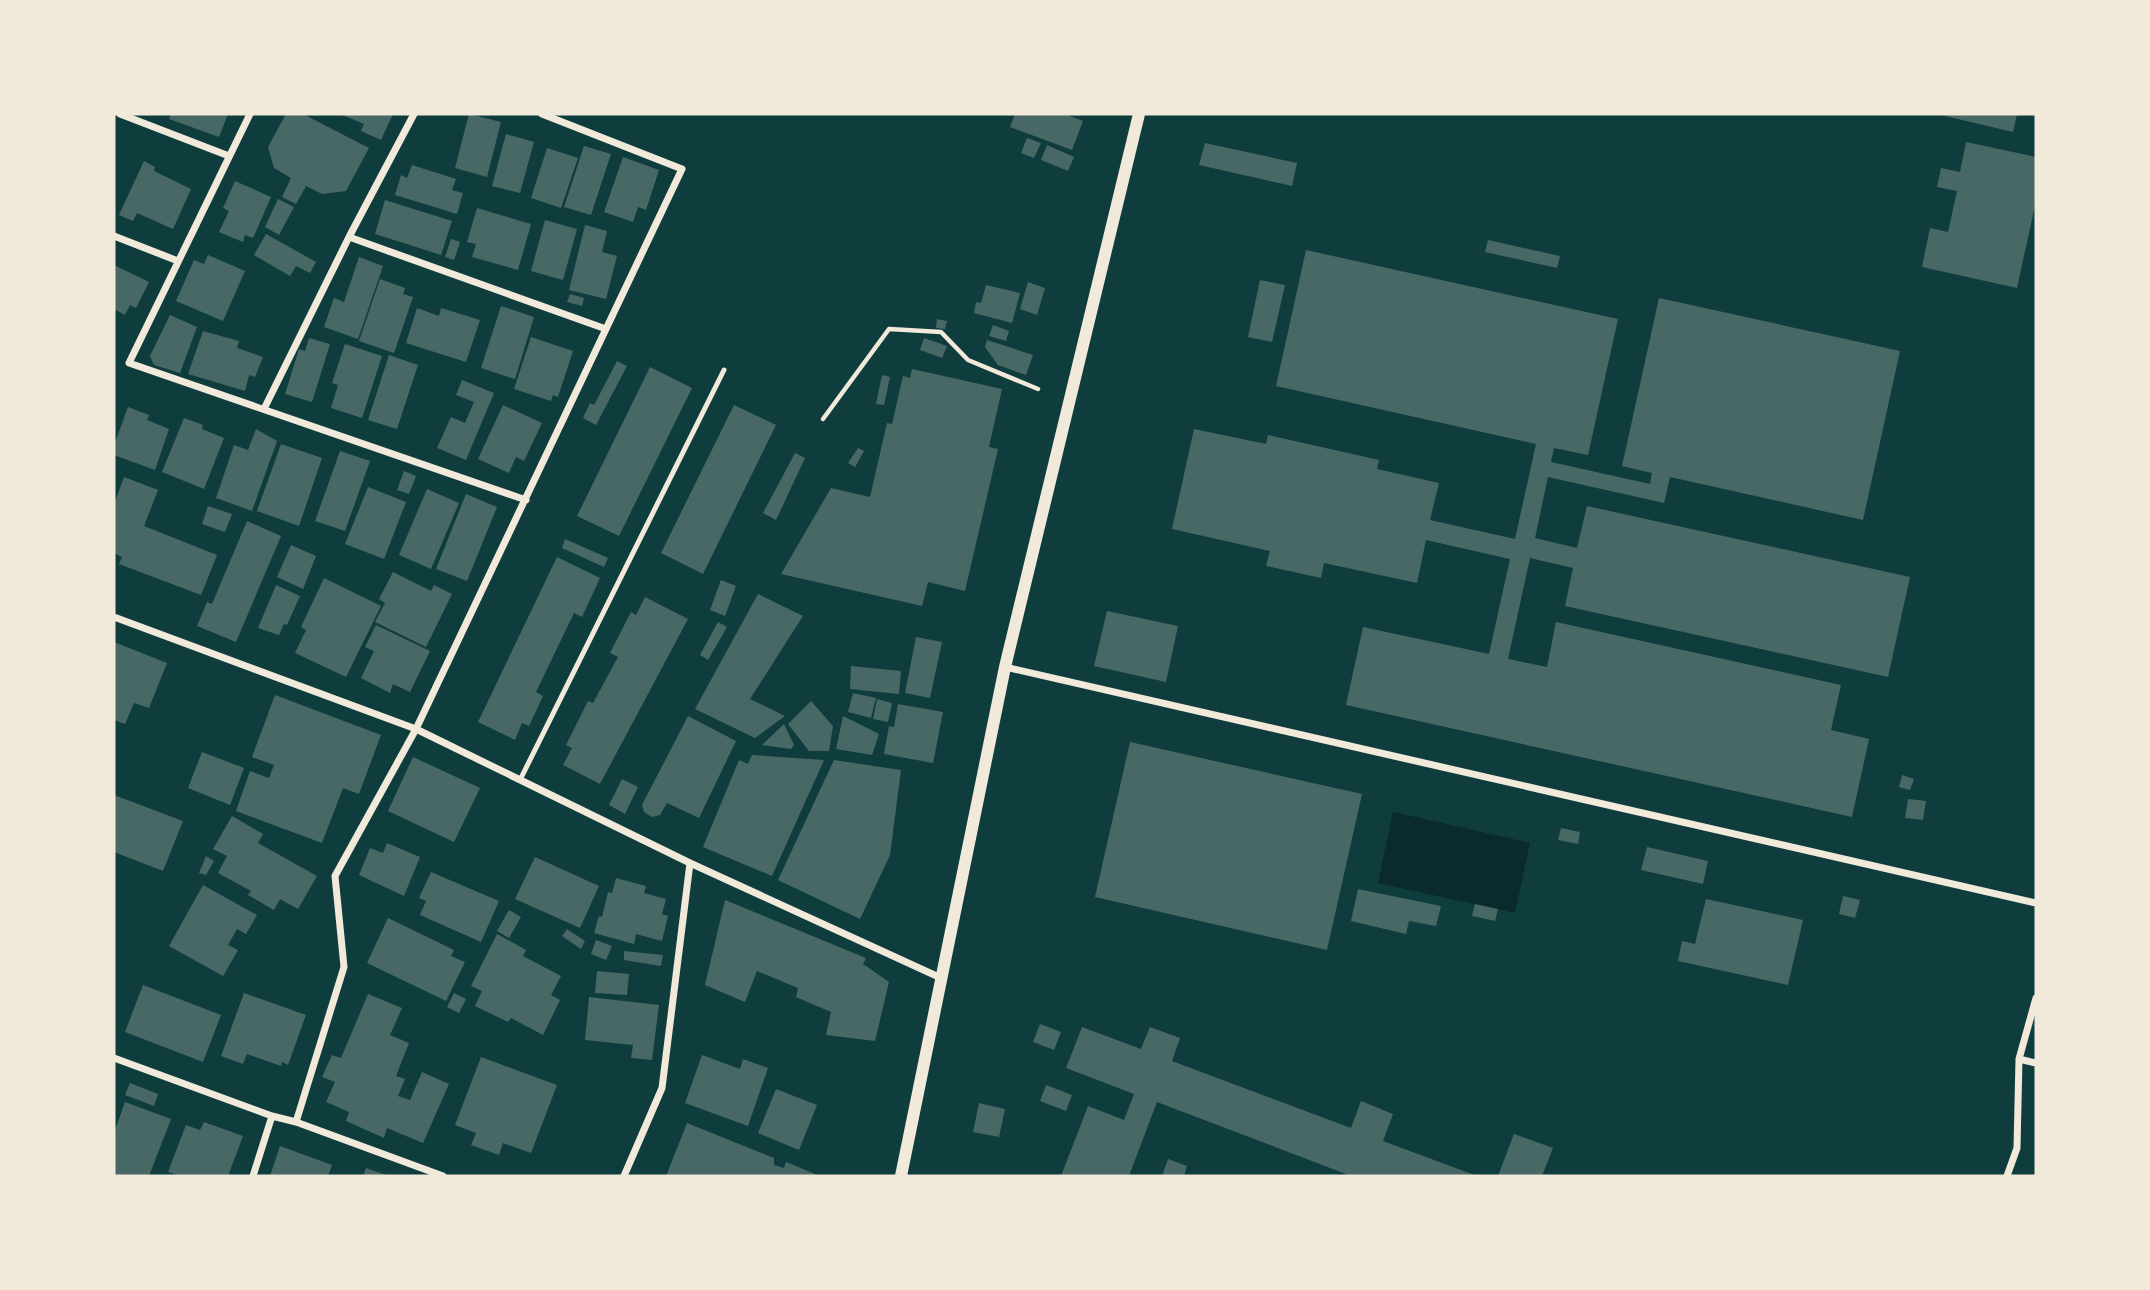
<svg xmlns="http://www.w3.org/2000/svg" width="2150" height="1290" viewBox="0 0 2150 1290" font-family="'Roboto Condensed',sans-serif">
<rect width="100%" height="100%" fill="#0f3d3e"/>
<path fill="#0a2a2b" d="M1393,812l137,31 -15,70 -137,-30z"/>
<path fill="#486865" d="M171,114h57l-9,23 -50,-18z
M286,114h17l66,34 -23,43 -24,3 -16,-8 -10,18 -14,-7 9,-19 -17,-10 -6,-21z
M340,114h53l-12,26 -20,-9 3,-7z
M469,114l32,8 -14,55 -32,-9z
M1015,114h50l18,7 -11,29 -62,-23z
M1946,114h71l-4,18 -68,-16z
M506,134l28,8 -14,51 -28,-7z
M1027,138l14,5 -7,15 -13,-5z
M1966,142l70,15v44l-19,87 -95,-21 8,-39 18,4 9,-41 -20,-4 4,-19 19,4z
M1205,143l92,20 -5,23 -93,-21z
M1047,145l27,12 -6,14 -27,-11z
M584,146l27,8 -20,61 -27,-8z
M547,148l31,10 -17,50 -30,-10z
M623,157l36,13 -13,40 -8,-3 -5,15 -29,-10z
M144,161l11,6 -1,4 37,18 -18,40 -36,-16 -4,8 -14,-6z
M412,165l44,14 -4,11 11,3 -6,21 -62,-19 6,-20 6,3z
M235,181l36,16 -18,41 -8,-3 -2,7 -24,-10 10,-21 -6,-3z
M278,199l16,8 -15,28 -14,-8z
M385,200l67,21 -11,34 -66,-21z
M477,208l54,16 -13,46 -46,-13 4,-13 -9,-2z
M545,220l32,9 -14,51 -32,-9z
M585,225l22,6 -5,21 15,4 -11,43 -37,-9z
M266,234l50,28 -6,11 -14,-7 -6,10 -36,-21z
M451,239l9,3 -6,18 -9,-3z
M1488,240l72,16 -3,12 -72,-16z
M1306,250l312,69 -30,136 -34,-7 -3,14 99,22 2,-11 -30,-7 37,-168 241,53 -37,169 -193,-43 -6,26 -116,-26 -13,61 42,10 10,-42 323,71 -22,100 -323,-71 8,-38 -43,-10 -22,101 39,8 9,-45 285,63 -10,45 38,9 -17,78 -506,-112 17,-78 126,27 21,-95 -84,-19 -9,43 -93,-20 -3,15 -55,-12 4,-15 -98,-22 22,-100 72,15 2,-9 111,25 -2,9 62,14 -9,37 85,19 21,-95 -260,-58z
M208,255l37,16 -22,50 -47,-20 18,-41 10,4z
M359,257l24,9 -25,73 -34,-12 10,-29 10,4z
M114,265l35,17 -13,26 -6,-3 -5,10 -11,-6z
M380,279l25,9 -2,6 10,3 -19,56 -35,-12z
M1260,280l25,5 -13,57 -24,-5z
M1028,282l17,6 -8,27 -17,-6z
M986,285l34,8 -8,30 -38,-10 2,-11 5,1z
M570,294l14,4 -2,8 -15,-4z
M501,306l33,11 -19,62 -34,-11z
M417,308l22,8 2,-8 39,12 -14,42 -60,-19z
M170,315l27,12 -17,46 -26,-8 -4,-9z
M937,319l10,2 -2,8 -9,-1z
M993,325l16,6 -3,10 -17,-5z
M203,331l36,10 -2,7 26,9 -8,20 -6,-2 -4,16 -57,-17z
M531,337l42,14 -15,46 -5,-2 -2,6 -37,-12z
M309,338l21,6 -18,58 -27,-8 14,-45 6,2z
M924,338l23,8 -5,12 -22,-8z
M987,340l46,15 -7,20 -28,-10 -13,-18z
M345,344l37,12 -20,62 -31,-10 7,-23 -6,-2z
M389,355l29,10 -21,64 -29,-9z
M617,361l10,5 -31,59 -13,-7 7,-15 4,2z
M650,367l42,21 -73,148 -42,-20z
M912,369l90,20 -13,58 9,2 -33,142 -37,-9 -6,24 -141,-32 50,-86 39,9 17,-74 5,1 11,-48 7,2z
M882,375l8,2 -6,28 -8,-1z
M462,380l32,13 -28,67 -29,-12 14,-31 14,6 9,-21 -18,-7z
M503,405l39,18 -18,38 -8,-4 -7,16 -31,-14z
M734,405l42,20 -73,149 -42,-21z
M128,407l21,8 -2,5 22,9 -14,41 -41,-15v-10z
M184,418l19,7 -1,4 22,9 -20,51 -42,-17z
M256,429l21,12 -25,70 -36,-13 18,-53 14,5z
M281,444l41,14 -23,68 -42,-15z
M858,448l6,3 -9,16 -7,-4z
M340,451l30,10 -25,70 -30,-10z
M795,453l10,5 -29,62 -13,-7z
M404,471l12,5 -7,18 -12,-4z
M124,477l34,13 -14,36 73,29 -16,40 -82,-31 3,-7 -8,-4v-49z
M368,487l38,15 -22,57 -39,-15z
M427,489l32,14 -28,66 -32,-14z
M466,494l31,13 -30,74 -31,-12z
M208,506l24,8 -7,18 -23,-8z
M247,521l34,15 -45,106 -39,-16 10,-24 5,2z
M565,539l43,19 -4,9 -42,-19z
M291,545l25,11 -13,33 -26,-12z
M557,557l43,21 -18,39 -8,-4 -38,79 7,4 -14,30 -7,-3 -7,17 -37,-18z
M393,572l38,19 3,-6 18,9 -26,53 -51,-25 10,-19 -6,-4z
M324,578l57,28 -35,71 -51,-24 11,-23 -5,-3z
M721,580l15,6 -11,30 -15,-6z
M276,585l24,11 -13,29 -3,-1 -5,11 -21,-7z
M758,594l45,22 -53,83 35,17 -30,22 -60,-29z
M645,597l43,22 -88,165 -37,-19 9,-17 -6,-3 22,-44 5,2 25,-46 -8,-4 21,-41 5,3z
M1107,611l71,15 -12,56 -72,-16z
M718,622l9,5 -19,33 -8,-5z
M376,625l54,26 -20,41 -17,-8 -3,9 -29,-15 13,-27 -9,-4z
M916,637l26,5 -12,56 -25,-5z
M114,642l53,21 -18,45 -15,-5 -9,21 -11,-4z
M851,666l50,5 -2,23 -49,-5z
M853,693l23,5 -5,20 -23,-6z
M275,695l106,40 -22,59 -16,-6 -21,55 -86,-32 14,-40 19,7 5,-13 -22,-8z
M877,699l15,4 -4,19 -15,-3z
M811,701l22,25 -4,25h-20l-21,-27z
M898,704l45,8 -10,51 -49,-9 5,-28 5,1z
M688,716l48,25 -37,77 -32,-15 -7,12 -8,2 -8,-5 -2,-7z
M843,716l36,18 -7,21 -36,-6z
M784,724l10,21 -3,4 -29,-4z
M1130,742l232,52 -35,156 -232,-53z
M202,752l42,16 -14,37 -42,-17z
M752,755l72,5 -52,116 -69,-29 36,-87 9,4z
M413,757l67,31 -26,54 -66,-31z
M834,760l67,10 -11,85 -30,64 -82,-39z
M1902,775l12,4 -4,11 -11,-3z
M622,779l16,8 -13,27 -16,-9z
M114,795l69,26 -20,50 -49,-19z
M1908,799l18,2 -3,19 -18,-2z
M232,816l31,18 -5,9 59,33 -19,33 -18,-10 -6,11 -26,-15 3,-4 -33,-18 9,-17 -14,-7z
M1561,828l19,4 -2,12 -20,-4z
M387,843l33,14 -16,39 -45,-21 11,-27 13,5z
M1647,847l61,14 -5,23 -62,-14z
M206,856l8,5 -8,14 -7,-2z
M535,857l64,29 -19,42 -65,-29z
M431,872l68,29 -18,41 -61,-27 6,-14 -7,-3z
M616,878l30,8 -2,7 22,6 -4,15 6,2 -6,25 -26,-7 -2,10 -40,-11 5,-17 3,1 6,-25 4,1z
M203,885l54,30 -11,19 -9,-5 -9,16 10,5 -15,26 -54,-30z
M1358,889l83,17 -5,20 -27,-5 -3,13 -55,-13z
M1843,896l17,4 -5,18 -16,-4z
M1706,899l97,21 -15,65 -110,-24 4,-20 13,3z
M725,900l141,58 -3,6 26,18 -14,59 -49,-6 5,-23 -35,-15 2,-9 -41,-17 -12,31 -40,-17z
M1475,904l23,5 -3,12 -23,-5z
M509,910l12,7 -12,21 -12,-7z
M388,918l66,32 -3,6 14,6 -19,39 -79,-38z
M567,929l18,12 -4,8 -19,-13z
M497,934l29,16 -3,6 38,20 -10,19 9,5 -17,35 -32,-17 -3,4 -33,-16 7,-15 -11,-5z
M596,940l16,6 -6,14 -15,-6z
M624,951l39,4 -2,11 -37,-6z
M597,971l32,3 -2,21 -32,-2z
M143,985l78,30 -18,47 -78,-30z
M244,993l62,22 -18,50 -6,-3 -1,4 -34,-12 -4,10 -22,-8z
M454,993l12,6 -7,14 -12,-6z
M368,994l34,14 -12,27 19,8 -13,33 9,3 -7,17 12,4 12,-28 27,12 -26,59 -36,-15 -3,10 -38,-17 3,-9 -23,-10 9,-20 -13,-5 10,-22 9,3z
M589,997l70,8 -7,55 -21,-2 2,-13 -48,-5z
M1040,1024l21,8 -7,18 -21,-8z
M1082,1027l59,22 9,-22 30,11 -8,23 179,67 10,-27 32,13 -10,27 94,35h-126l-194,-74 -28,74h-68l27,-70 36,14 10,-26 -68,-26z
M702,1055l38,14 3,-10 25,9 -20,58 -63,-23z
M481,1057l76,28 -26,68 -28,-10 -4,12 -28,-10 5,-12 -21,-8z
M130,1083l28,11 -4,12 -29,-11z
M1046,1085l26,10 -6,16 -26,-10z
M776,1089l41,16 -18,45 -41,-17z
M125,1102l46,17 -22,57h-35v-43z
M979,1103l26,6 -6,28 -26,-5z
M204,1122l39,14 -15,40h-47l-13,-4 18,-47 14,5z
M687,1123l87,35v7l10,3 2,-6 34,14h-154z
M1514,1134l39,14 -11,28h-44z
M280,1146l52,19 -4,11h-58z
M1168,1159l19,7 -3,10h-22z
M366,1168l23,8h-26z"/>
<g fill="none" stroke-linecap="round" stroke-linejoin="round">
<path stroke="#f1e9da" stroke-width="4.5" d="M823,419l66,-90 52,3 27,28 70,29"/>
<path stroke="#f1e9da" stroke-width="5" d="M520,780l204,-410"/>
<path stroke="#f1e9da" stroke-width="7" d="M120,114l109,42
M250,114l-121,249 397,137
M114,236l64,25
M349,237l257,92
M264,409l85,-172 65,-123
M114,617l302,112 274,134 251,115
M1005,667l1031,236
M114,1058l158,58 24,6 147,54
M2019,1059l17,4
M296,1122l48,-155 -9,-91 81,-147 266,-560 -140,-55
M253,1176l19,-60
M624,1176l38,-88 28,-225
M2007,1176l10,-28 2,-89 17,-61"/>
<path stroke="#f1e9da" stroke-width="12" d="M901,1176l104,-509 134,-553"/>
</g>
<rect width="2150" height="1290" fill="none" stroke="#f1e9da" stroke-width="231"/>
</svg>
